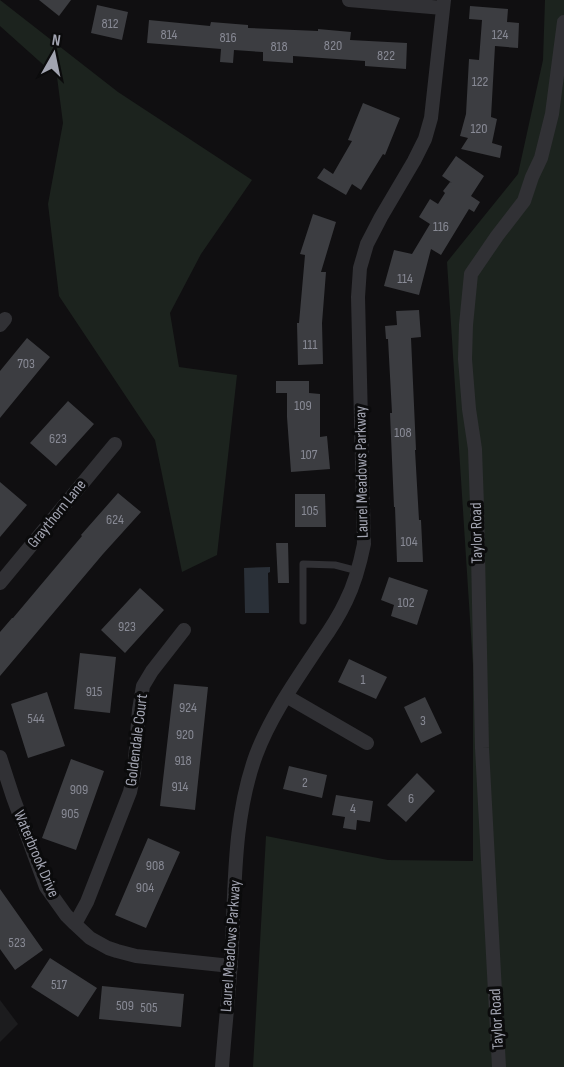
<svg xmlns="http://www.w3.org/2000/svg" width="564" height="1067" viewBox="0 0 564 1067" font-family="'Sofia Sans Condensed',sans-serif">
<rect width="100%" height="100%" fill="#100f11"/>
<path fill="#1c1c1e" d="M0,1000l18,24 -18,18z"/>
<path fill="#1c231e" d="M0,0l118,92 134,88 -51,74 -31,59 9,54 58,8 -20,180 -35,17 -27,-132 -96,-144 -11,-92 15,-81 -6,-46 -57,-51z
M545,0h19v1067h-311l13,-231 122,24 85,1v-195l-26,-404 71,-88 25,-114z"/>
<path fill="#2a3038" d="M270,567v5l-2,1 1,40h-24l-1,-45z"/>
<path fill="#3c3d41" d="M39,0h32l-12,16z
M97,5l31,7 -6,28 -31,-7z
M470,6l38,3 -1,13 12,1 -1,25 -23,-2 -4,71 6,2 -5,24 10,3 -2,12 -39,-9 7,-11 -8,-2 6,-22 3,-55 10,1 3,-40 -13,-1z
M149,20l61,6 1,-4 37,3v3l70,3v-2l33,3 -1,8 57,3 -1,26 -41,-3v-5l-72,-5v7l-30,-2v-9l-29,-2 -1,13 -13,-1 1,-13 -74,-6z
M363,103l37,15 -15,37 -2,-1 -22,36 -9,-6 -6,11 -29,-17 7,-10 9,6 19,-33 -4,-1z
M456,156l28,20 -13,20 9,6 -6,10 -5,-3 -28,46 -10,-6 -12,46 -35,-9 10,-36 18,4 18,-30 -11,-7 11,-18 8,5 7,-11 -2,-2 7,-9 2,1 -10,-7z
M313,214l23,8 -15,50h5l-4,51 1,41 -25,1 -1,-42h2l6,-68 -5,-1z
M419,310l2,27 -10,1 5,112h-1l4,70h2l2,42h-26l-2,-55h-1l-4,-94h2l-4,-74h-2l-1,-13 12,-1 -1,-14z
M27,338l23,19 -50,61v-47z
M276,381h33v12l11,1v43l7,-1 3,33 -39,3 -4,-55v-24h-11z
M68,401l26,23 -38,42 -26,-23z
M0,482l27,23 -27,32z
M118,493l23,19 -38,42 -103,122v-44l12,-14h1l69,-82 -1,-1z
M295,494h30l1,33h-31z
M276,543h12l1,40h-11z
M389,577l39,13 -11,35 -26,-9 3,-11 -13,-5z
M140,588l24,22 -39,43 -24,-23z
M80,653l36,4 -6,56 -36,-4z
M349,659l38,18 -11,22 -38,-17z
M174,684l34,3 -13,123 -35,-4z
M47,692l18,54 -37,12 -17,-54z
M425,697l17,36 -21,10 -17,-36z
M71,759l33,12 -28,79 -34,-12z
M289,766l38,9 -5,23 -39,-9z
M417,773l18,18 -29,31 -19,-17z
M336,795l37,6 -3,21 -13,-2 -1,10 -13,-2 2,-11 -13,-2z
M148,838l32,14 -34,76 -31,-13z
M0,889l43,61 -28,20 -15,-21z
M50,958l47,30 -19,29 -47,-30z
M102,986l82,8 -3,33 -82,-8z"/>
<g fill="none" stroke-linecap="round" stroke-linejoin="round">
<path stroke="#313135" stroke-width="7" d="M303,621v-57l32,1 23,6"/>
<path stroke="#313135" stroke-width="14" d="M349,0l94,8
M0,325l5,-6
M0,583l115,-139
M286,696l81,47
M0,757l13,40 33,90 20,28 9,9 15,14 18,10 9,3 19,5 95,10
M75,924l12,-22 43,-110 4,-19 5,-63 4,-24 9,-15 32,-41
M222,1067c3,-41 8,-82 10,-123 3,-63 2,-129 24,-189 15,-40 41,-76 64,-111 10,-14 19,-28 26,-43 9,-18 14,-37 18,-57l-6,-247 2,-29 7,-24 14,-27 33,-56 11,-22 6,-21 13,-118
M499,1067l-17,-319 -5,-242 -2,-57 -6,-40 -4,-50 1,-34 5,-51 26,-38 27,-35 8,-24 9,-19 11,-44 12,-92"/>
</g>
<g text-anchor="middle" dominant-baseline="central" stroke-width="6" stroke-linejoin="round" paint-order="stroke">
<g font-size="14" fill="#888a95">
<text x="110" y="23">812</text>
<text x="169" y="34">814</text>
<text x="500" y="34">124</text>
<text x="228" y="37">816</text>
<text x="333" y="45">820</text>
<text x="279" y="46">818</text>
<text x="386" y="55">822</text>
<text x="480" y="81">122</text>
<text x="479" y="128">120</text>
<text x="441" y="226">116</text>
<text x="405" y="278">114</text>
<text x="310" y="344">111</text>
<text x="26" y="363">703</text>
<text x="303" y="405">109</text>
<text x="403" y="432">108</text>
<text x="58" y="438">623</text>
<text x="309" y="454">107</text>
<text x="310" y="510">105</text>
<text x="115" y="519">624</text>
<text x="409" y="541">104</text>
<text x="406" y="602">102</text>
<text x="127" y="626">923</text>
<text x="363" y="679">1</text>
<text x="94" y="691">915</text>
<text x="188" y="707">924</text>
<text x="36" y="718">544</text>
<text x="423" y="720">3</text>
<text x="185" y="734">920</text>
<text x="183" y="760">918</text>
<text x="305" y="782">2</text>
<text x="180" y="786">914</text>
<text x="79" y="789">909</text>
<text x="411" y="798">6</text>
<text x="353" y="808">4</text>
<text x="70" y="813">905</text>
<text x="155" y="865">908</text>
<text x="145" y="887">904</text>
<text x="17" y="942">523</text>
<text x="59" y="984">517</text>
<text x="125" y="1005">509</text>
<text x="149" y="1007">505</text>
</g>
<g font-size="16" fill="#a2a4b1" stroke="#0b0b0c">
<text transform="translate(362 472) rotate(-91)">Laurel Meadows Parkway</text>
<text transform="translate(57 514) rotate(-51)">Graythorn Lane</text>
<text transform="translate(477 533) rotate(-91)">Taylor Road</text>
<text transform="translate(137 740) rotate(-83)">Goldendale Court</text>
<text transform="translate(36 854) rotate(67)">Waterbrook Drive</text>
<text transform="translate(231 946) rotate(-86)">Laurel Meadows Parkway</text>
<text transform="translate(497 1019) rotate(-93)">Taylor Road</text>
</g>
</g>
<g transform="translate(54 54) rotate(9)" stroke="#0b0b0c" stroke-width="4.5" paint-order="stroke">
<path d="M0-4.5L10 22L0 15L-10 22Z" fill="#a2a4b1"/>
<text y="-9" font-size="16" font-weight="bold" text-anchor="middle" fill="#a2a4b1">N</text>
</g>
</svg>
